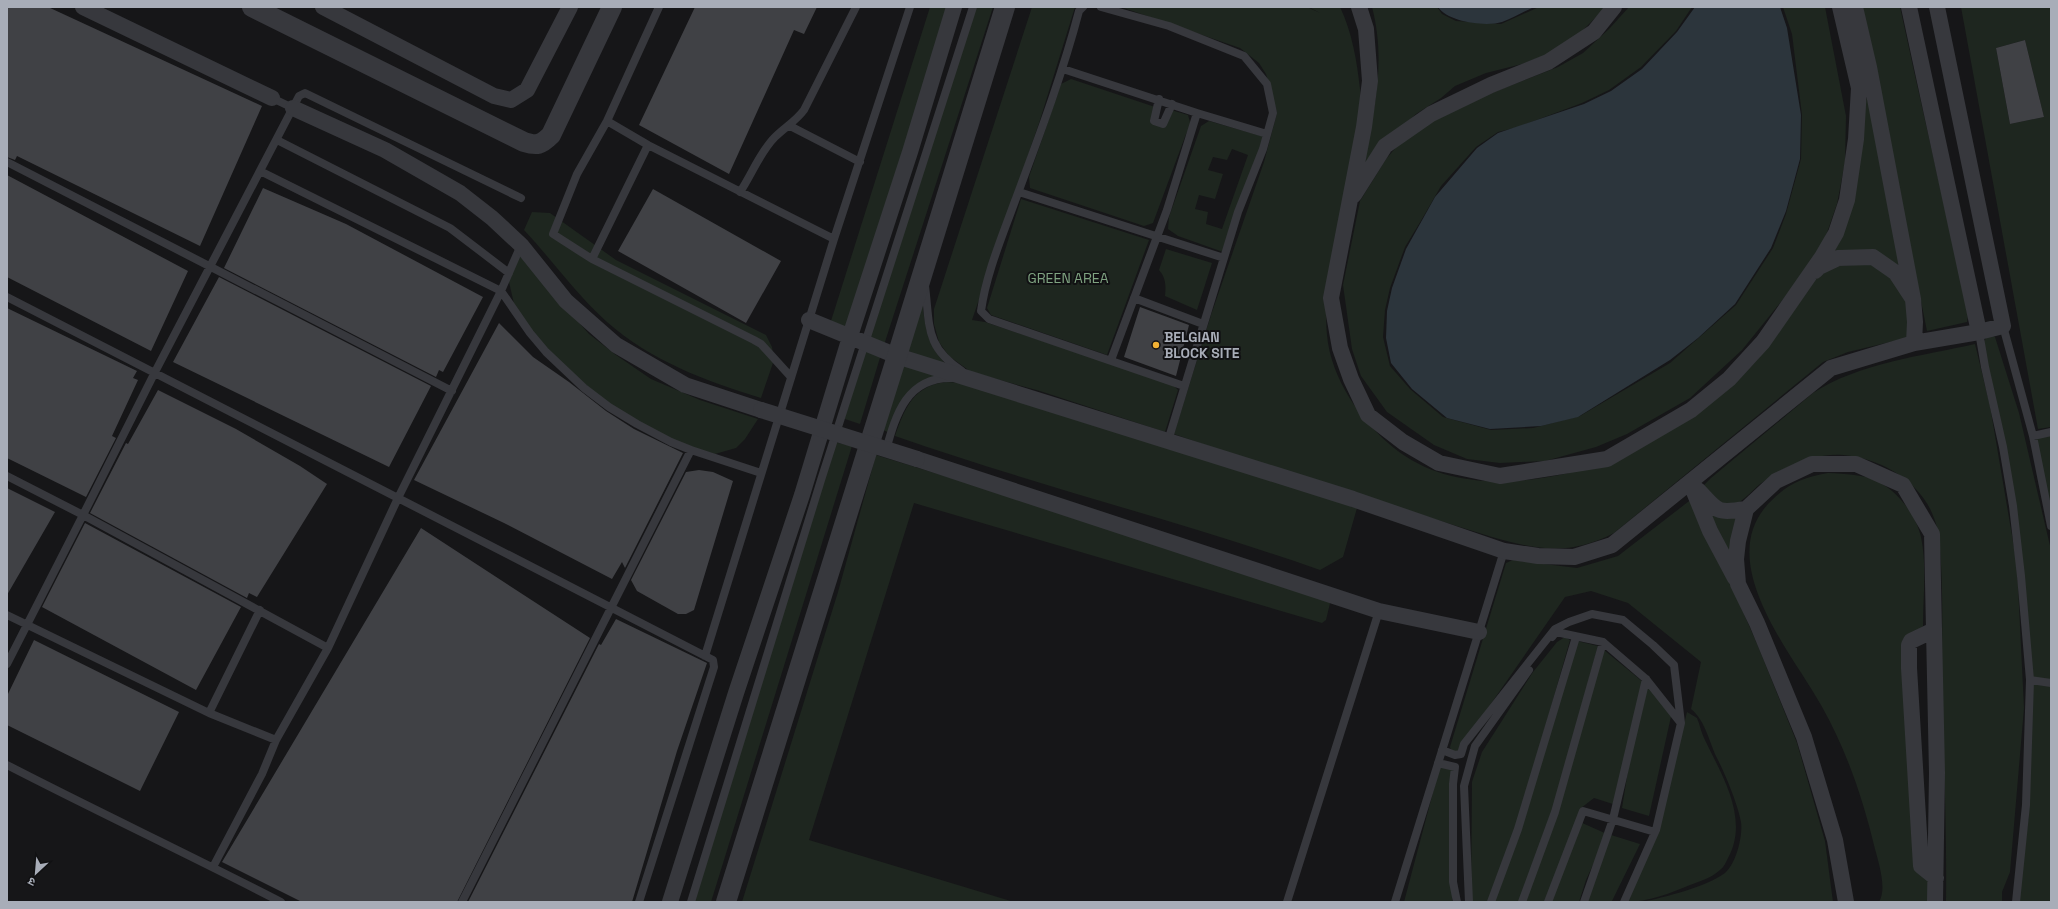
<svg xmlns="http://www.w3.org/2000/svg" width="2058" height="909" viewBox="0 0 2058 909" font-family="'Space Grotesk','Noto Sans Devanagari',sans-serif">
<rect width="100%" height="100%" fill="#161618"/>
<path fill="#1e261f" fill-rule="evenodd" d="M930,7h22l-103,326 -18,-12z
M974,7h19l-109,338 -16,-6z
M1032,7h43l-35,113 -68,200 13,2 187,62 6,6 -13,42 -125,-41 -69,-19 -22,-16 -10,-14 -5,-18v-15z
M1121,7h186l13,6 -11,-6h31c12,25 17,54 20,82 2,23 -4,49 -8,71 -6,31 -11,61 -17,91 -5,28 -11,55 -8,84 4,44 34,86 67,113 50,40 115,38 175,25l166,-90 24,-25 60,-84 17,-8 36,-2 16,8 19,28 4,37 -63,15 -25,10 -209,171c-45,23 -75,17 -122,4l-221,-69 -97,-34 37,-119 53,-153 13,-49 -11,-39 -7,-11 -19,-15z
M1372,7h65l5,7 14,7 45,3 38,-17h67l-27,27 -26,18 -31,12 -36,9 -31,13 -14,12 -25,16 -24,23 -29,32c10,-56 24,-105 9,-162z
M1629,7h63l-16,24 -35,36 -32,23 -27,13 -64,24 -20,5 -22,15 -35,39 -19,33 -17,28 -15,41 -5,22 -2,27 7,29 20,23 33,28 48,13 42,-2 47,-12 90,-53 66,-58 37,-57 13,-34 15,-55 1,-44 -10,-81 -9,-27h42l21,109 -1,46 -8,42 -15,43 -21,30 -59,73 -52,48 -63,36 -31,13 -51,14 -45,2 -33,-4 -33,-14 -47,-33 -26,-36 -9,-27 -9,-64 17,-84 26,-42 13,-15 31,-27 128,-50 25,-14 26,-24z
M1862,7h38c22,103 47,206 68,309l-1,6 -40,9z
M1961,7h90v420l-13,2zM2025,40l19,77 -34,7 -14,-76z
M1071,79l84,28 -4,15 12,5 8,-17 17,5 3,11 -5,8 -33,89 -9,3 -114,-38 -1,-11 32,-93z
M1867,96l42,193 -18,-22 -60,-8z
M1209,121l56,16 -42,115 -45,-16 -10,-7 1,-12 32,-91zM1232,149l16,6 -26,74 -16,-5 2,-12 -13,-3 4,-14 16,4 8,-25 -15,-4 5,-13 14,3z
M1021,199l128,41 -42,115 -116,-40 -4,-7z
M532,212l18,1 66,47 150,75 6,12 2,13 -13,38c-55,-17 -110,-37 -154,-76 -31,-28 -55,-62 -83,-92z
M1166,249l46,14 -15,47 -32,-14c1,-10 1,-18 -6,-26z
M518,253l71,81 27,21 35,24 49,21 58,19 -13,20 -9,9 -21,6 -33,-9 -73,-40 -61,-53 -33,-44 -6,-26z
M920,286c6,34 2,56 29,81l-46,-18z
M1988,333l7,4 24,76 32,137v132l-19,-4 -9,-98 -39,-238z
M865,344l17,7 -22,73 -18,-6z
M1975,344l15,62 27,159 7,143 -14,164 -8,20v10h-56c1,-77 -3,-154 -4,-231 0,-35 1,-71 -1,-106 -1,-16 -1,-32 -7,-47 -13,-37 -54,-60 -91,-63 -29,-2 -60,12 -83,29 -7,6 -14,14 -22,19 -5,2 -13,2 -19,3l-15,-16v-5l7,-7 102,-85c46,-30 109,-37 162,-49z
M902,360l41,16 -37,20 -16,37 -7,-3z
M946,382l18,1 393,125 -14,49 -23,13c-140,-49 -285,-85 -425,-134 10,-28 18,-50 51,-54z
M2051,435v73l-15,-69z
M834,442l18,4 -141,456h-19z
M876,455l456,140 -6,25 -4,3 -408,-120 -105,337 205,62h-272l96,-310z
M1828,473c17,1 36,1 51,9 20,11 37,33 42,55 6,28 2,60 2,89l-18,22 26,234 -1,20h-51c8,-13 0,-38 -4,-53 -12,-50 -28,-98 -54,-144 -29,-52 -107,-142 -53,-201 19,-20 33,-26 60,-31z
M1692,485l21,24 33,1 -10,58z
M1693,498l65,148 39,97 28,98 8,61h-191c23,-5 64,-15 83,-29 11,-9 18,-37 16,-51 -3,-17 -15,-46 -23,-62 -9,-17 -12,-39 -27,-51l10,-47 -73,-59 -37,-12 -26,6 -102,147 -4,9 -8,-2 -1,-4 56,-184 7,-3 64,8 41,-12z
M1565,637l5,3c-25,88 -49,176 -80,262h-19l1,-120 10,-30 51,-80 24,-30z
M1577,641l21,5 -46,167 -31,89h-28z
M1604,650l39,32 -30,122 -19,-6 -13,10 -35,94h-22z
M2032,681l19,3v218h-32l10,-90z
M1646,683l26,29 -23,104 -27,-8 9,-56z
M1687,712l10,6c3,7 4,14 7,20 17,36 46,80 24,120 -2,4 -4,9 -8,12 -9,8 -19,11 -30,15 -19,8 -42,17 -64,17l31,-66z
M1440,766l13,2 -1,134h-48z
M1580,822l27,12 -21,46 -7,22h-30z
M1611,835l29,9 -28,57 -27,1z"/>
<path fill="#2c353c" d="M1438,7h96c-11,5 -21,11 -32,15 -16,5 -54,0 -64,-15z
M1695,7h85l7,21 14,87 -1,44 -14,52 -15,37 -36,56 -37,34 -28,22 -92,57 -37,9 -51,3 -43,-11 -35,-29 -21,-26 -5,-25 1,-27 5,-23 14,-39 29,-52 42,-49 21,-15 86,-29 27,-13 31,-22 35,-37z"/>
<path fill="#404145" d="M7,7h41l214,99 -62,140 -183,-90 -2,4 -8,-3z
M695,7h122l-13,27 -10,-4 -65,144 -90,-49z
M2025,40l19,77 -34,7 -14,-76z
M7,175l181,96 -37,80 -144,-74z
M263,188l83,36 137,73 -40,75 -4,-2 -3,7 -212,-109z
M653,189l128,72 -35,62 -128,-72z
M219,277l212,109 -42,81 -216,-105z
M1140,307l49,18 -13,51 -52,-19z
M7,308l130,63 -4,7 5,2 -26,56 4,2 -30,59 -79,-39z
M499,323l34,34 36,25 37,29 28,18 49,24 -58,115 -3,-6 -10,17 -108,-56 -90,-43z
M158,390l78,39 64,37 27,18 -70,113 -8,-4 -2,5 -157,-85 36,-70 2,1z
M699,470l14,2 20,9 -39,129 -8,4h-8l-41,-23 -6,-11 55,-108z
M7,488l48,24 -48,83z
M85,523l156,84 -45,83 -154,-83z
M421,528l169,110 -133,264h-155l-80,-40z
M616,619l91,44 -30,88 -45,151h-164l131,-258 2,1z
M34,640l145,72 -39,79 -133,-66v-29z"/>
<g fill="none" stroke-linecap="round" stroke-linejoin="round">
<path stroke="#37383d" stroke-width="8" d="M659,7l-52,114 -30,53 -24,60 39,25 162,81 7,4 30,33
M1083,7l-4,4c-17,65 -41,128 -64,190 -13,36 -29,73 -34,110l8,8 195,67
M1101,7l68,19 75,30 23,28 6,29 -10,36 -25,63 -70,229
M1063,69l134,44 -30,97 -56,150
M272,98l21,10
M1159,99l-5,22 9,3 9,-20
M1197,113l70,21
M607,121l41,24 186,94
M790,126l70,36
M277,140l173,88 59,45
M7,162l445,229
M260,171l241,120 29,42 16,19 38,36 25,19 28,17 34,18 20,8
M740,192c12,-18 20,-40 35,-55 10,-10 21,-16 29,-27l52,-103
M1019,192l205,66
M592,259l56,-114
M925,286c5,40 0,61 37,85
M7,297l706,363 1,7 -75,235
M1134,298l69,26
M2003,326l30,110 18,90
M1979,332l6,35 18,80 10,59 8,70 9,104 -4,125 -10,97
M2033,436l18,-4
M886,450c10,-36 21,-73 66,-72
M7,476l76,39 -76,149
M7,615l202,98 67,27
M1552,637l4,-5 47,10 43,37 34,43
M328,648l-245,-133 72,-143 144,-276 6,-3 216,105
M705,656l129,-417 76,-232
M2030,680l21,3
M209,713l51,-103
M1442,750l13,5 6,-1 3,-10 91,-115 14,-7 23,-8 31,6 30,25 21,20 7,58 -25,107 -32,72
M1438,763l17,4 -2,17v98l4,20
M7,765c91,47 183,90 274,137
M213,867l49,-93 14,-34 52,-92 70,-150 103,-207 20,-46
M462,902l229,-452 70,23
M691,902l130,-422 152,-473
M1287,902l92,-291
M1395,902l109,-351
M1469,902l-5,-116 11,-40 54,-76
M1491,902l27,-73 58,-192
M1522,902l33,-90 48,-170
M1548,902l35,-91 72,21
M1584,902l29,-83 33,-140"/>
<path stroke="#37383d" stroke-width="16" d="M83,7l189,91
M323,7l171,89 17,4 16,-10 43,-83
M1359,7l7,22 4,52 -6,46 -33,171 9,50 11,31 17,36 35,27 36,21 61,13 107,-17 84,-49 38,-31 34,-37 59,-85 14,-24 11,-33 9,-61 3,-51 -19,-81
M1855,7l14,60 44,232
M1909,7l70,325 24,-6 -66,-319
M293,108l92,42 75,43 32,25 29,27 45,56 50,44 69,40 76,25
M1354,195l31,-49 46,-32 60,-29 57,-23 46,-30 20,-25
M1815,271l4,-4 19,-9 35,-1 23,16 17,26 2,23 -1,21
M809,320l88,36 456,143 151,52 34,5 36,1 38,-12 219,-177 83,-25 65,-11
M917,459l462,152 100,21
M1690,482l20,49 25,47
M1698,490c20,21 17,24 48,19
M1934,630l-23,11 -2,4v23l12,198 15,12
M670,902l66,-209 66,-198 51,-168 57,-175 44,-145
M1846,902l-11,-62 -31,-103 -47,-114 -19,-39 -2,-25 2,-18 8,-32 30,-28 36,-17h44l47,21 29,49 5,239 -2,129"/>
<path stroke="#37383d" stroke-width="20" d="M252,7l272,135c13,4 17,3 27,-7l61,-128
M726,902l171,-546 108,-349"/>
<path stroke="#37383d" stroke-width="16" d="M761,410l156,49"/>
</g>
<circle fill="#f2b134" stroke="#111113" stroke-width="1.5" cx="1156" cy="345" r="4"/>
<g text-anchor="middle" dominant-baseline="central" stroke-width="4" stroke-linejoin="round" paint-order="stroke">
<g font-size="14" fill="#7fa381" stroke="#111113">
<text x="1068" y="278">GREEN AREA</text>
</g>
<g font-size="14" font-weight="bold" fill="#a8adb8" stroke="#111113" text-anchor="start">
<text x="1164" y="337">BELGIAN<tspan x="1164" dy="16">BLOCK SITE</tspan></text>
</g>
</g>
<rect width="2058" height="909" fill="none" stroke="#a8adb8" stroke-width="16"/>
<g transform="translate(36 873) rotate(206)" stroke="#111113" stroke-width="3" paint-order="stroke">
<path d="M0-3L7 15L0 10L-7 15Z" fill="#a8adb8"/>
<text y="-6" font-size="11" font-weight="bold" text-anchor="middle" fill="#a8adb8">उ</text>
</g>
</svg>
